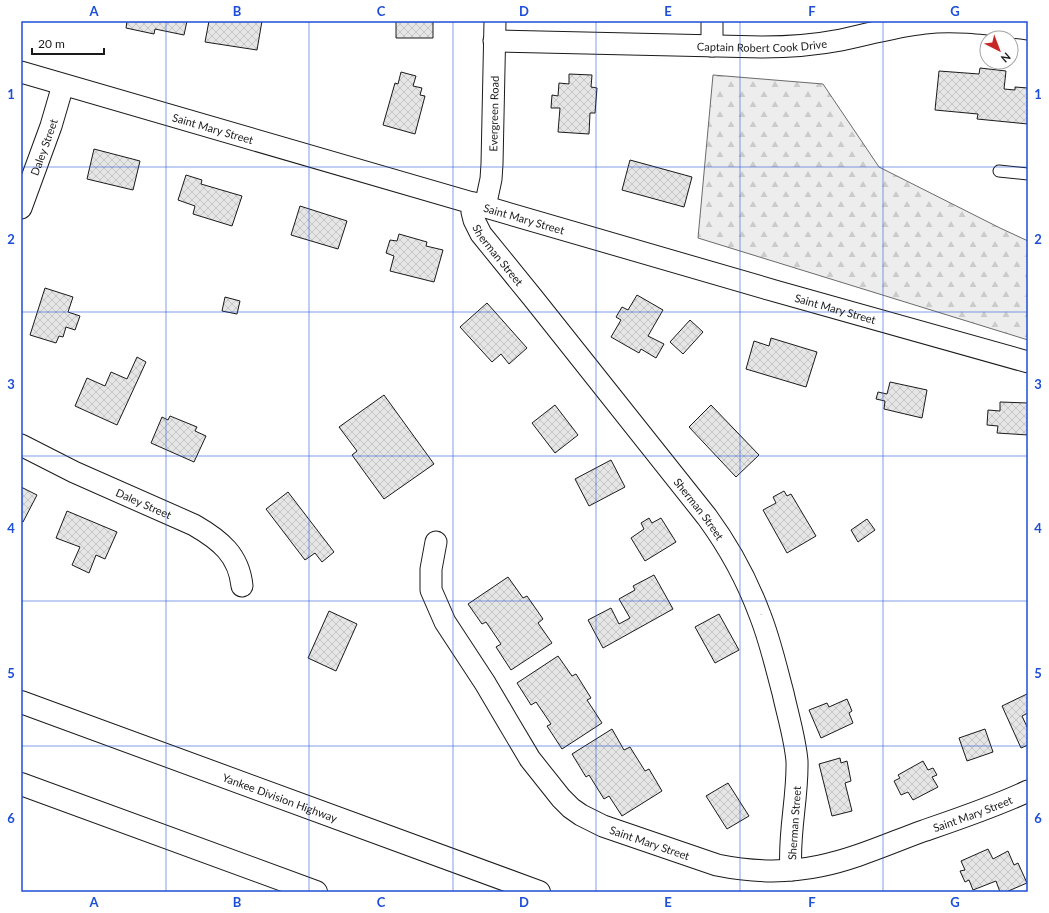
<svg xmlns="http://www.w3.org/2000/svg" width="1049" height="913" viewBox="0 0 1049 913" font-family="Lato,sans-serif">
<defs>
<pattern id="forest-firs" width="22" height="20" patternUnits="userSpaceOnUse"><rect width="22" height="20" fill="#ededed"/><path d="M5 1l3.5 6h-7zM16 11l3.5 6h-7z" fill="#cbcbcb"/></pattern>
<pattern id="building-cross-hatch" width="8" height="8" patternUnits="userSpaceOnUse"><rect width="8" height="8" fill="#e6e6e6"/><path d="M0 0l8 8M0 8l8-8" fill="none" stroke="#c5c5c5"/></pattern>
</defs>
<rect width="100%" height="100%" fill="#fff"/>
<path fill="url(#forest-firs)" stroke="#6a6a6a" d="M713,75l110,9 56,83 121,61 28,13v99l-330,-102z"/>
<path fill="url(#building-cross-hatch)" stroke="#1a1a1a" d="M127,21h60l-3,14 -29,-6 -1,5 -28,-6z
M209,21h53l-5,29 -52,-8z
M396,21h37v17h-37z
M980,68l26,3 -2,18 11,1v-3l13,1v36l-51,-5 1,-5 -43,-4 4,-39 40,3z
M401,72l15,4 -3,10 9,2 -2,7 5,1 -10,38 -32,-9 12,-42 3,1z
M569,74l23,1 -1,12 6,1 -2,25h-5l-1,21 -31,-2 2,-24h-9l1,-13 6,1 1,-13 10,1z
M94,149l46,12 -7,29 -46,-11z
M630,160l62,17 -8,30 -62,-17z
M186,175l16,5 -1,4 41,12 -10,30 -39,-12 2,-8 -17,-6z
M300,206l47,15 -9,28 -47,-14z
M399,234l28,8 -1,4 17,4 -9,32 -44,-11 4,-15 -8,-3 4,-13 7,1z
M45,288l28,9 -5,15 12,4 -5,14 -9,-3 -3,10 -4,-1 -3,7 -26,-8z
M637,295l26,15 -15,26 16,8 -8,14 -15,-9 -2,4 -28,-16 10,-17 -5,-3 6,-10 6,3z
M225,297l15,4 -3,13 -15,-3z
M487,303l40,45 -18,16 -8,-10 -9,8 -32,-35z
M690,320l13,12 -20,22 -13,-12z
M771,338l46,14 -11,35 -60,-18 8,-28 15,5z
M137,357l9,5 -29,63 -42,-19 12,-28 18,8 6,-14 16,7z
M890,382l37,8 -5,28 -38,-9 1,-8 -9,-2 2,-7 9,2z
M384,395l50,69 -50,35 -32,-44 5,-4 -18,-24z
M1000,402l28,1v32l-31,-2 1,-7 -11,-1 1,-15 12,1z
M555,405l23,30 -23,18 -23,-30z
M711,405l48,50 -23,22 -47,-50z
M170,416l27,11 -2,4 11,5 -12,26 -43,-19 11,-26 6,3z
M611,460l14,27 -36,19 -14,-27z
M21,487l16,8 -14,27 -2,-1z
M784,491l3,5 4,-2 25,42 -29,17 -24,-43 13,-7 -3,-6z
M288,492l46,60 -12,10 -7,-9 -10,7 -39,-51z
M67,511l50,21 -12,27 -9,-4 -7,18 -17,-8 8,-18 -24,-9z
M649,518l3,5 9,-5 15,24 -31,19 -14,-23 13,-9 -3,-6z
M867,519l8,11 -17,12 -7,-12z
M654,575l19,34 -70,39 -15,-28 23,-12 8,16 11,-6 -11,-19 16,-9 -2,-4z
M508,577l15,21 4,-2 16,23 -5,4 14,20 -41,27 -15,-23 5,-3 -15,-22 -4,2 -14,-20z
M329,611l28,13 -21,47 -28,-13z
M719,614l20,36 -24,13 -20,-36z
M558,656l14,20 4,-2 15,24 -4,2 15,23 -40,26 -15,-23 4,-2 -15,-22 -5,3 -14,-22z
M1027,694l1,2v17l-6,3 6,13v16l-7,3 -19,-42z
M847,699l5,12 -3,2 4,10 -32,15 -12,-28 18,-7 2,4z
M612,729l12,21 6,-3 15,24 4,-2 13,22 -40,25 -13,-20 -5,3 -15,-24 -3,2 -14,-23z
M985,729l8,23 -26,9 -8,-23z
M840,758l1,5 6,-2 4,20 -6,2 7,28 -20,5 -13,-52z
M923,761l5,9 5,-2 4,7 -5,2 6,10 -25,13 -5,-8 -7,3 -7,-14 6,-3 -2,-3z
M728,783l21,33 -22,13 -21,-33z
M988,849l5,10 15,-8 6,14 4,-2 9,20 -21,9h-6l-4,-11 -23,9 -4,-10 -4,2 -5,-11 5,-1 -4,-9z"/>
<g fill="none" stroke-linecap="round" stroke-linejoin="round">
<g stroke="#1a1a1a" stroke-width="13">
<path id="service" d="M999,171l29,3"/>
</g>
<g stroke="#1a1a1a" stroke-width="23">
<g id="minor">
<path d="M712,21v25"/>
<path id="s1" d="M494,41l268,6c27,0 53,-2 79,-7 28,-6 56,-14 84,-17 34,-4 69,2 103,6"/>
<path id="s2" d="M21,72l754,219 253,71"/>
<path id="s3" d="M474,203l-2,9 2,8 7,14 52,64 174,219c22,30 40,63 53,98 10,25 16,52 23,78 5,23 12,45 14,68 1,37 -9,73 -6,109"/>
<path id="s4" d="M485,207l6,-28 1,-15 3,-143"/>
<path id="s5" d="M21,208l30,-82 12,-41"/>
<path id="s6" d="M21,445l53,27 120,53c26,15 45,30 48,61"/>
<path id="s7" d="M436,542l-5,27v21l14,32 40,61 23,39 22,37 31,39 10,10 10,7 22,11 114,39c34,7 70,8 103,1 35,-7 70,-23 103,-35 35,-12 71,-24 105,-40"/>
</g>
</g>
<g stroke="#1a1a1a" stroke-width="24">
<g id="motorway">
<path id="s8" d="M21,702l518,190"/>
<path d="M21,784l295,108"/>
</g>
</g>
<use href="#service" stroke="#fff" stroke-width="11"/>
<use href="#minor" stroke="#fff" stroke-width="21"/>
<use href="#motorway" stroke="#fff" stroke-width="22"/>
</g>
<path fill="none" stroke="#1d4ed8" stroke-width="1" stroke-opacity="0.55" d="M166,21v871M309,21v871M453,21v871M596,21v871M740,21v871M883,21v871M21,167h1007M21,312h1007M21,456h1007M21,601h1007M21,746h1007"/>
<g text-anchor="middle" dominant-baseline="central" stroke-width="3" stroke-linejoin="round" paint-order="stroke">
<g font-size="11" fill="#1a1a1a" stroke="#fff">
<text stroke="none"><textPath href="#s1" startOffset="268">Captain Robert Cook Drive</textPath></text>
<text stroke="none"><textPath href="#s4" startOffset="94">Evergreen Road</textPath></text>
<text stroke="none"><textPath href="#s2" startOffset="200">Saint Mary Street</textPath></text>
<text stroke="none"><textPath href="#s5" startOffset="65">Daley Street</textPath></text>
<text stroke="none"><textPath href="#s2" startOffset="524">Saint Mary Street</textPath></text>
<text stroke="none"><textPath href="#s3" startOffset="60">Sherman Street</textPath></text>
<text stroke="none"><textPath href="#s2" startOffset="848">Saint Mary Street</textPath></text>
<text stroke="none"><textPath href="#s6" startOffset="136">Daley Street</textPath></text>
<text stroke="none"><textPath href="#s3" startOffset="384">Sherman Street</textPath></text>
<text stroke="none"><textPath href="#s8" startOffset="276">Yankee Division Highway</textPath></text>
<text stroke="none"><textPath href="#s7" startOffset="731">Saint Mary Street</textPath></text>
<text transform="translate(794 823) rotate(-86)">Sherman Street</text>
<text stroke="none"><textPath href="#s7" startOffset="395">Saint Mary Street</textPath></text>
</g>
</g>
<rect width="1049" height="913" fill="none" stroke="#ffffff" stroke-width="44"/>
<g transform="translate(999 50) rotate(138)"><circle r="19" fill="#ffffff" stroke="#a3a3a3"/>
<path d="M0-3L7 15L0 10L-7 15Z" fill="#c62828"/>
<text y="-6" font-size="11" font-weight="bold" text-anchor="middle" fill="#1a1a1a">N</text>
</g>
<path d="M32 48v6h72v-6" fill="none" stroke="#1a1a1a" stroke-width="2"/>
<text x="38" y="48" font-size="12" fill="#1a1a1a" stroke="#ffffff" stroke-width="3" paint-order="stroke">20 m</text>
<rect x="22" y="22" width="1005" height="869" fill="none" stroke="#1d4ed8" stroke-width="1.5"/>
<g font-size="13" text-anchor="middle" font-weight="bold" fill="#1d4ed8">
<text x="94" y="16">A</text>
<text x="237" y="16">B</text>
<text x="381" y="16">C</text>
<text x="524" y="16">D</text>
<text x="668" y="16">E</text>
<text x="812" y="16">F</text>
<text x="955" y="16">G</text>
<text x="11" y="99">1</text>
<text x="1038" y="99">1</text>
<text x="11" y="244">2</text>
<text x="1038" y="244">2</text>
<text x="11" y="389">3</text>
<text x="1038" y="389">3</text>
<text x="11" y="533">4</text>
<text x="1038" y="533">4</text>
<text x="11" y="678">5</text>
<text x="1038" y="678">5</text>
<text x="11" y="823">6</text>
<text x="1038" y="823">6</text>
<text x="94" y="907">A</text>
<text x="237" y="907">B</text>
<text x="381" y="907">C</text>
<text x="524" y="907">D</text>
<text x="668" y="907">E</text>
<text x="812" y="907">F</text>
<text x="955" y="907">G</text>
</g>
</svg>
